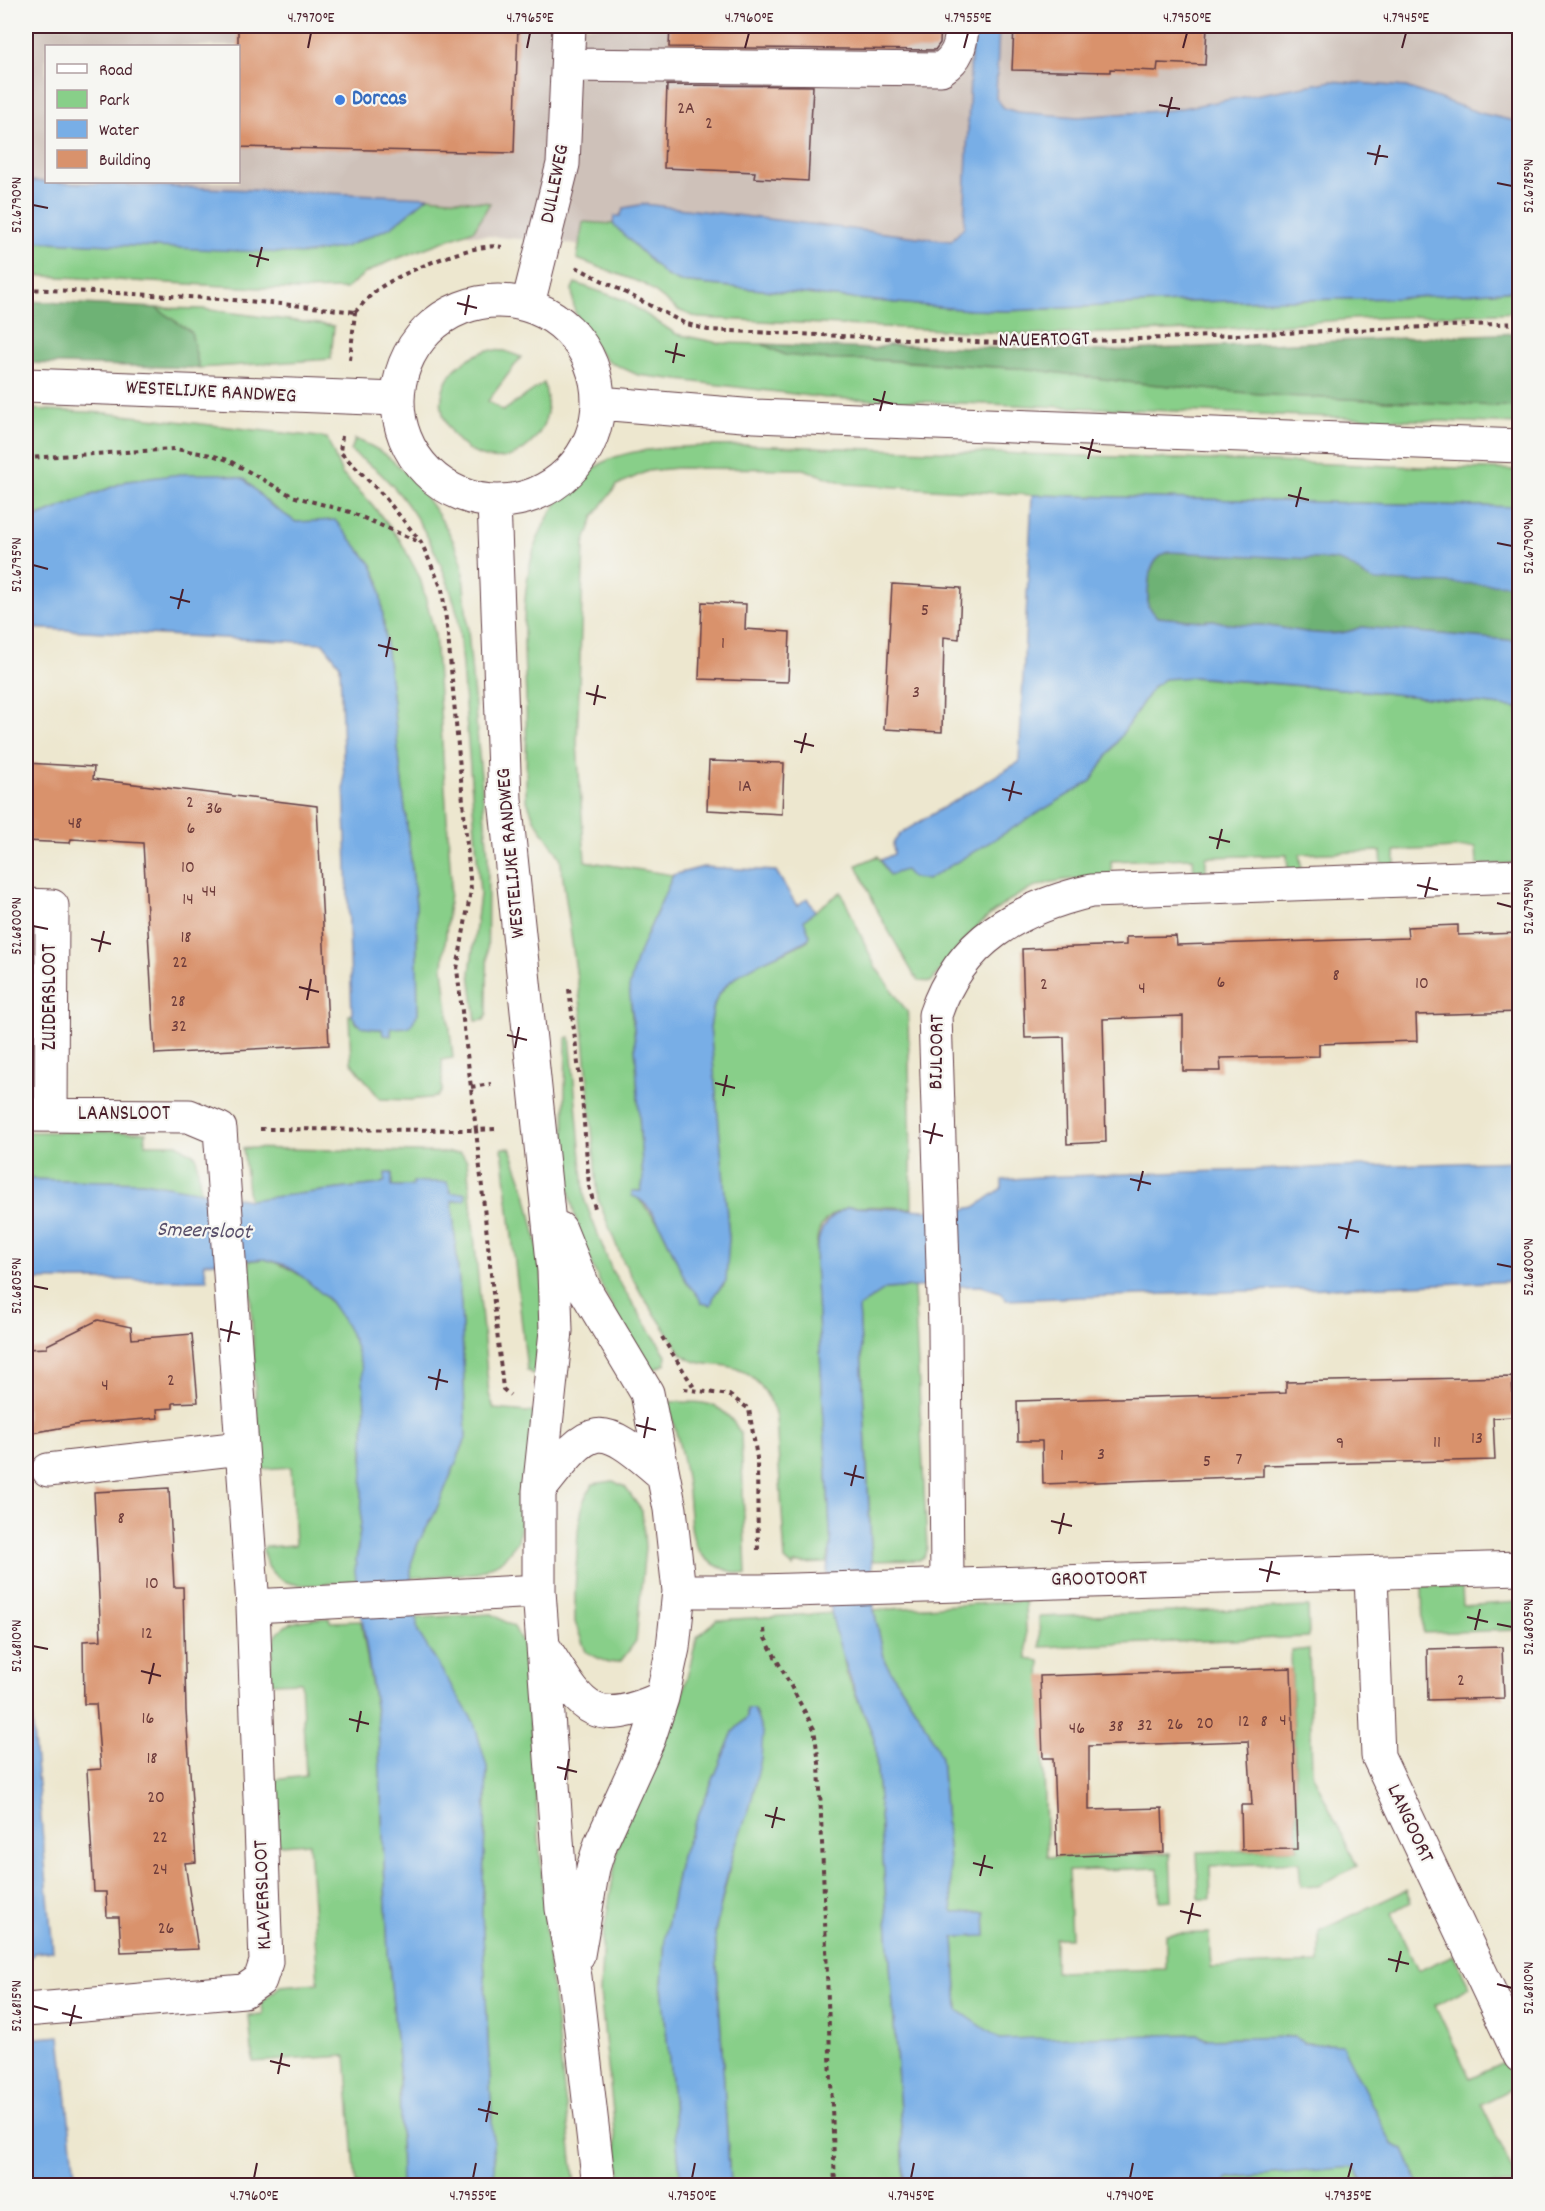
<svg xmlns="http://www.w3.org/2000/svg" width="1545" height="2211" viewBox="0 0 1545 2211" font-family="Dekko,sans-serif">
<rect width="100%" height="100%" fill="#f6f6f2"/>
<filter id="ink" filterUnits="userSpaceOnUse"><feTurbulence type="fractalNoise" baseFrequency=".0167" numOctaves="2"/><feDisplacementMap in="SourceGraphic" scale="12" xChannelSelector="R" yChannelSelector="G"/><feConvolveMatrix kernelMatrix="1 2 1 2 8 2 1 2 1" color-interpolation-filters="sRGB"/></filter>
<filter id="wash" filterUnits="userSpaceOnUse"><feTurbulence type="fractalNoise" baseFrequency=".008" numOctaves="4" result="noise"/><feDisplacementMap in="SourceGraphic" scale="24" xChannelSelector="R" yChannelSelector="G"/><feGaussianBlur stdDeviation="1.35" result="paint"/><feColorMatrix in="noise" values="0 0 0 0 0 0 0 0 0 0 0 0 0 0 0 0 0 1.4 0 .05"/><feComposite in="paint" operator="in"/></filter>
<g filter="url(#wash)">
<rect width="100%" height="100%" fill="#ede7cf"/>
<path fill="#cec1b9" fill-rule="evenodd" d="M26,26h1493v210l-742,28 -517,-50 -234,4zM46,46h192v136h-192z"/>
<path fill="#88cf89" stroke="#69775a" stroke-width="1.5" d="M428,197l62,6 -16,27 -86,32 -24,12 -18,15 -49,1 -271,-15v-34l163,7 202,-21z
M583,222l30,2 52,51 15,7 290,28 37,1 172,-9 222,-4 118,-8v22l-166,7 -129,10 -180,6 -346,-17 -20,-8 -34,-26 -67,-25z
M575,283l49,17 52,34 43,9 43,1 23,11 245,14 96,13 157,14 236,11v17l-693,-26 -188,-23 -31,-14 -22,-25 -11,-27 -2,-20z
M156,308l47,1 131,17 -3,33 -132,9 -8,-36z
M488,350l17,1 16,6 -33,44 15,10 41,-28c6,23 5,41 -12,59 -58,59 -145,-58 -44,-92z
M26,409l79,4 222,25 15,36 29,29 29,37 20,38 15,56 16,246 -8,87 10,91 -11,2v31l-5,6 -27,3 -30,-1 -29,-37 -2,-47h3l5,9 25,5 9,6v-7l27,-15 -2,-108 -37,-323 -7,-17 -37,-44 -39,1 -27,-18 -25,-25 -117,2 -101,40z
M355,439c10,4 20,8 29,15 30,21 68,75 78,109l26,292 -1,159 -3,6 -8,1 -6,-48 10,-79 -22,-278c-13,-51 -39,-106 -77,-142 -9,-9 -21,-15 -30,-23z
M747,445l772,25v37l-487,-12 -185,-11 -44,-15 -126,-1 -29,3 -31,14 -23,31 -10,28 -7,199 8,118 88,14c-20,48 -52,100 -39,153l9,154 -2,9h-9l28,34 27,57 24,23 4,-12 9,-8 5,-47 -19,-211c2,-9 2,-19 6,-27 16,-33 63,-42 92,-60l2,-5 -7,-15 38,-28 34,74 33,47 4,195c-29,0 -83,-12 -94,26 -2,9 -2,20 -3,29l16,283 -5,17 -32,1 -1,3 -8,-7 -9,-142c-6,-25 -22,-47 -49,-52 -17,-2 -32,-1 -45,-12l-40,-59 -21,-38 -23,-58 -16,-185 -22,-157 -26,-38 -8,-21c0,-33 1,-67 0,-100 -4,-89 -12,-184 78,-236 31,-18 106,-15 143,-17z
M1176,676l190,15 153,17v155l-42,2 -1,-18 -81,4v17h-13l-1,-17 -81,3 1,17h-13l-1,-16 -81,2v17h-12l-1,-16 -82,3 1,16c-22,1 -44,1 -64,6 -54,15 -85,58 -117,99l-11,-1 -6,-6 -34,-59 -23,-51 21,-9 11,19 133,-53 69,-41 62,-94 12,-8z
M570,1037l15,164 27,70 54,84 -1,9 -9,5h-8c-37,-61 -72,-122 -81,-193 -5,-46 -1,-93 -1,-138z
M26,1132h120l-1,12h32l19,12 5,37 -58,-11 -117,-3z
M243,1148l218,5 6,8 22,233 5,15 44,4 -20,128 -16,20 -26,12 -65,5v-14l7,-21 17,-30 31,-75 -5,-133 -9,-104 13,-1 -52,-18 1,4h-22v-13h-6l-1,8 -5,3 -131,16z
M502,1148h8l16,45 13,58 9,72 -13,52 -8,-5z
M264,1259c49,13 90,60 99,111 4,29 1,59 0,87 0,22 0,44 -2,65 -2,20 -7,38 -5,59 -35,2 -87,18 -93,-32l3,-2 29,-2 -4,-78 -28,2 -4,-3 -10,-205z
M914,1287l13,261 -3,9 -5,3 -47,1 -13,-254 27,-18z
M667,1402c36,0 55,-3 74,32l5,141c-67,-13 -51,-45 -60,-97 -4,-26 -11,-51 -19,-76z
M613,1481l12,6 17,24 3,36 -9,94 -15,20 -13,2 -22,-11 -11,-30v-29l3,-62 5,-29 10,-18z
M1422,1586l40,1 1,19 56,-4v28l-96,3z
M1025,1601l2,58 13,2 7,196 123,-4 2,47 -12,1 -2,-33 -90,3 3,67h-16v34l111,-3v-35l43,-1 2,34 108,-4v-32l87,-41 5,12 -20,11 27,58 35,-16 17,32 -35,18 35,73 35,-17 13,25 -37,18 35,72 3,-1v10h-100l-15,-35 -12,-6 -51,-99 -37,-2 -10,-6 -89,2 -8,-5 -197,6 -42,-30 -4,-73 32,-1 -1,-24 -32,1 -12,-155 -14,-31 -42,-65 -11,-52z
M1308,1607l1,30 -269,10 -1,-30z
M833,1613l14,61 28,66 30,445h-175l-15,-253 19,-83 24,-129 -4,-11h-7v8l-14,15 -52,124 -16,81 -3,49 19,199 -60,1 -21,-193 3,-55 16,-97 37,-89 25,-51 16,-64 20,-17z
M492,1614l22,13 10,19 24,307 27,232h-80l-13,-271 5,-147 -69,-135 -3,-14z
M330,1618l1,4 30,-1 17,104 10,227 11,118 2,115h-45l-10,-129 -93,6 -4,-46 14,-1 -1,-13 18,-16 38,-3 -9,-140 -28,2 -4,-3 -3,-62 32,-4 -5,-94 -30,1c-1,-54 4,-63 59,-65z
M1309,1649l3,124 45,93 -39,20 -17,1 -2,-25 -89,4 1,33h-12l-2,-47 101,-3 -7,-198z
M1354,2166l11,19 -143,1 6,-8z"/>
<path fill="#6eb275" stroke="#5c6850" stroke-width="1.5" d="M26,301l130,7 35,24 8,36 -173,-5z
M1519,333v74l-236,-11 -157,-14 -96,-13 -146,-9h-54l-45,-5 -23,-11 110,5 17,-4 220,6z
M1169,552l165,8 16,3 14,13 155,9v56l-157,-14c-33,15 -69,1 -102,-2 -17,-1 -31,1 -46,-5l-14,1 -43,-4 -9,-11c0,-20 -2,-47 21,-54z"/>
<path fill="#78aee6" stroke="#616688" stroke-width="1.5" d="M972,26h27l-3,72 8,10 13,4 61,5 93,-7 161,-29 74,6 74,26 39,9v168l-118,8 -222,4 -172,9 -37,-1 -290,-28 -15,-7 -52,-51 1,-8h6l4,-8 20,-4 307,37 13,-14z
M26,181l402,16 -37,30 -46,20 -41,7 -278,-13z
M181,474h40l23,5 25,25 27,18 39,-2 37,45 7,17 37,323 2,108 -8,14 -19,1v8l-8,-1 -1,-6c-15,0 -23,0 -30,-14l-12,-350 -17,-22 -297,-15v-107l101,-40z
M1032,495l487,12v78l-143,-4c-18,-4 -19,-17 -42,-21l-165,-8c-23,7 -21,34 -21,54l9,11 43,4 14,-1c15,6 29,4 46,5 33,3 69,17 101,2l158,14v67l-153,-17 -173,-14 -28,2 -12,8 -62,94 -164,99 -16,-3 -6,-7 -16,5 -8,-15 13,-6 -1,-11 8,-10 118,-71z
M703,867l73,4 21,35 10,-8 8,13 -11,9 6,16 -2,3c-29,19 -76,28 -92,61 -4,8 -4,19 -6,27l19,211 -3,43 -11,13 -4,11 -10,-2c-3,-11 -10,-13 -15,-22 -12,-22 -29,-79 -54,-85v-5h9l2,-9 -9,-154 -5,-40 7,-28 37,-85z
M1519,1161v120l-513,19 -6,-8 -19,-6 -67,1 -28,2 -27,18 15,303 11,52 42,65 14,31 12,155 32,-1 1,24 -32,1 4,73 42,29 197,-5 8,5 89,-2 10,6 38,2 50,99 12,6 15,35h-53l-12,-18 -126,11 -6,8 -317,-1 -30,-445c-21,-50 -60,-141 -44,-194l-16,-283c2,-29 7,-44 33,-56l107,4 20,-4 27,-19v-8l35,-3z
M385,1173h7v13h21v-4h34l4,11h15l-1,7 -13,1 9,104 5,133 -31,75 -17,30 -7,21v14l7,54 56,90 13,45 -5,147 13,271h-94l-2,-115 -11,-118 -10,-227 -23,-154 6,-49 4,-113 -3,-40 -9,-30 -11,-20 -14,-20 -30,-26 -13,-8 -20,-6 -61,4 3,17h-181v-101l117,3 106,18 131,-16 5,-3z
M26,1652l27,299 -19,2 -1,3 -7,1z
M747,1709h7l9,25 -2,25 -11,48 -16,42 -9,36 -10,47 15,253h-49l-19,-199 3,-49 16,-81 52,-124 14,-15z
M60,2036l16,149h-48l-2,-146z"/>
<g id="blocks">
<path fill="#d9926c" d="M238,26h280l-4,127 -276,-6z
M670,26h271l-1,17 -5,7 -266,-3z
M1014,26h193l-2,39 -47,-2 -1,8 -47,-2v3l-98,-2z
M667,85l146,1 -5,95 -54,-3 1,-6 -91,-4z
M892,584l69,4 -2,51 -15,-2 -2,95 -58,-3z
M702,602l44,2 -1,25 45,3 -2,50 -89,-3z
M709,761l75,2 -2,51 -75,-4z
M26,763l68,4 -1,12 224,27 12,239 -174,9 -12,-211 -72,-4 -1,4 -44,-2z
M1458,925v10l62,-2v79l-104,3 1,26 -98,3v12l-99,2 1,13h-38v-55l-80,3 3,123 -39,2 -3,-107 -39,1 -3,-89 104,-4v-8l50,-1 1,9 231,-7 -1,-11z
M98,1320l33,7 1,12 60,-5 6,68 -25,1v5l-16,1 1,9 -77,6 -55,10v-85l21,-1v-3z
M1512,1377l2,40 -21,1 2,42 -232,5v11l-220,8 -1,-43h-24l-1,-40 269,-8v-11z
M169,1488l5,99h9l3,124 10,151 -11,1 13,86 -77,3 -2,-35h-12l-1,-25h-12l-7,-122 14,-1 -5,-65h-12l-1,-63 18,-1 -7,-148z
M1502,1647l2,51 -76,2 -1,-51z
M1291,1668l6,181 -55,1 -1,-45h11l-4,-64 -159,5v64l73,-2 2,44 -107,5 -4,-99h-10l-3,-82z"/>
</g>
</g>
<g filter="url(#ink)">
<use href="#blocks" fill-opacity="0" stroke="#623d44" stroke-width="1.5"/>
<g fill="none" stroke-linecap="round" stroke-linejoin="round">
<g stroke="#623d44" stroke-width="35">
<path id="minor" d="M568,65l373,4c17,-11 20,-23 21,-43
M398 401a100 100 0 1 1 200 0a100 100 0 1 1-200 0Z
M528,304l35,-140 6,-138
M26,385l371,14
M599,403l156,13 765,30
M494,502l11,297 49,472 2,60 -17,160v100l23,318 13,68 24,209
M26,905l26,1 -1,209
M26,1115l163,1 31,13 33,477 13,356 -6,18 -16,11 -218,19
M560,1229l24,59 63,105 23,116 9,82 -6,57 -11,50 -13,40 -48,105 -8,25 -15,87
M48,1470l193,-22
M540,1489c52,-67 58,-71 123,-14
M1371,1575l7,181 142,300
M947,1583l-2,-255 -10,-313c25,-75 84,-107 156,-124l429,-15
M679,1591h81l760,-23
M253,1606l286,-15
M546,1650c36,57 45,80 116,48"/>
</g>
<path stroke="#623d44" stroke-width="4" stroke-dasharray="4.5 4.5" stroke-linecap="butt" d="M576,267l108,56 24,7 312,14 500,-21
M26,289c110,5 219,9 329,23
M355,312c7,-7 15,-17 23,-23 22,-16 98,-48 124,-42
M350,360l5,-48
M26,458l149,-9 36,6 17,5 64,36 58,16 69,30
M569,989l13,108 7,89 7,26
M471,1087l20,-3
M260,1129l216,1 -19,-161 14,-79 -23,-255 -6,-46 -21,-47 -39,-48 -42,-42 2,-16
M495,1129l-19,1 27,259 7,6
M662,1337l33,52
M684,1389l45,6 20,14 8,49 1,95
M764,1629l1,9 49,91 5,34 16,423"/>
<use href="#minor" stroke="#fff" stroke-width="33"/>
</g>
</g>
<path fill="none" stroke="#4a1f2b" stroke-width="2" d="M308,48l3,-15M527,48l3,-15M745,48l4,-15M964,48l4,-15M1183,48l4,-15M1402,48l4,-15M1159,105l21,4M1167,117l5,-20M1367,153l21,4M1375,165l5,-20M1497,183l15,3M33,205l15,3M249,255l20,5M257,267l5,-20M457,303l20,5M465,315l4,-20M665,351l20,5M673,363l4,-20M873,399l20,5M880,411l5,-20M1080,447l21,5M1088,459l5,-20M1288,495l21,5M1296,507l5,-20M1497,543l15,3M33,565l15,4M170,597l20,5M178,609l5,-20M378,645l20,5M386,657l4,-20M586,693l20,5M594,705l4,-20M794,741l20,5M801,753l5,-20M1002,789l20,5M1009,801l5,-20M1209,837l21,5M1217,849l5,-20M1417,885l21,5M1425,897l5,-20M1497,903l15,4M33,926l15,3M91,939l20,5M99,952l5,-21M299,987l20,5M307,1000l4,-21M507,1035l20,5M515,1048l4,-21M715,1083l20,5M723,1096l4,-21M923,1131l20,5M930,1144l5,-21M1130,1179l21,5M1138,1191l5,-20M1338,1227l21,5M1346,1239l5,-20M1497,1264l15,3M33,1286l15,3M220,1329l20,5M228,1342l4,-21M428,1377l20,5M436,1390l4,-21M636,1425l20,5M644,1438l4,-21M844,1473l20,5M851,1486l5,-21M1051,1521l21,5M1059,1534l5,-21M1259,1569l21,5M1267,1582l5,-21M1467,1617l21,5M1497,1624l15,3M1475,1630l5,-21M33,1646l15,3M141,1671l20,5M149,1684l5,-21M349,1719l20,5M357,1732l4,-21M557,1767l20,5M565,1780l4,-21M765,1815l20,5M772,1828l5,-21M973,1863l20,5M980,1876l5,-21M1180,1911l21,5M1188,1924l5,-21M1388,1959l21,5M1396,1972l5,-21M1497,1984l15,4M33,2006l15,4M62,2013l20,5M70,2026l5,-21M270,2061l20,5M278,2074l4,-21M478,2109l20,5M486,2122l4,-21M254,2178l3,-15M473,2178l3,-15M692,2178l3,-15M911,2178l3,-15M1130,2178l3,-15M1348,2178l4,-15"/>
<circle fill="#3f7fe0" stroke="#f6f6f2" stroke-width="2" cx="340" cy="100" r="6"/>
<g text-anchor="middle" dominant-baseline="central" stroke-width="4.5" stroke-linejoin="round" paint-order="stroke">
<g font-size="18" fill="#6e3c3b">
<text x="686" y="109">2A</text>
<text x="709" y="124">2</text>
<text x="925" y="611">5</text>
<text x="723" y="644">1</text>
<text x="916" y="693">3</text>
<text x="745" y="787">1A</text>
<text x="190" y="803">2</text>
<text x="214" y="809">36</text>
<text x="75" y="824">48</text>
<text x="191" y="829">6</text>
<text x="188" y="868">10</text>
<text x="209" y="892">44</text>
<text x="188" y="900">14</text>
<text x="186" y="938">18</text>
<text x="180" y="963">22</text>
<text x="1336" y="976">8</text>
<text x="1221" y="983">6</text>
<text x="1422" y="984">10</text>
<text x="1044" y="985">2</text>
<text x="1142" y="989">4</text>
<text x="178" y="1002">28</text>
<text x="179" y="1027">32</text>
<text x="171" y="1381">2</text>
<text x="105" y="1386">4</text>
<text x="1477" y="1439">13</text>
<text x="1437" y="1443">11</text>
<text x="1340" y="1444">9</text>
<text x="1101" y="1455">3</text>
<text x="1062" y="1456">1</text>
<text x="1239" y="1460">7</text>
<text x="1207" y="1462">5</text>
<text x="121" y="1519">8</text>
<text x="152" y="1584">10</text>
<text x="147" y="1634">12</text>
<text x="1461" y="1681">2</text>
<text x="148" y="1719">16</text>
<text x="1283" y="1721">4</text>
<text x="1244" y="1722">12</text>
<text x="1264" y="1722">8</text>
<text x="1205" y="1724">20</text>
<text x="1175" y="1725">26</text>
<text x="1145" y="1726">32</text>
<text x="1116" y="1727">38</text>
<text x="1077" y="1729">46</text>
<text x="152" y="1759">18</text>
<text x="156" y="1798">20</text>
<text x="160" y="1838">22</text>
<text x="160" y="1870">24</text>
<text x="166" y="1929">26</text>
</g>
<g font-size="21" font-weight="bold" fill="#366cbe" stroke="#f6f6f2" text-anchor="start">
<text x="352" y="100">Dorcas</text>
</g>
<g font-size="21" fill="#4a1f2b" stroke="#f6f6f2">
<text transform="translate(556 184) rotate(-79)">DULLEWEG</text>
<text transform="translate(1044 341) rotate(-1)">NAUERTOGT</text>
<text transform="translate(211 393) rotate(3)">WESTELIJKE RANDWEG</text>
<text transform="translate(512 853) rotate(-95)">WESTELIJKE RANDWEG</text>
<text transform="translate(51 997) rotate(-90)">ZUIDERSLOOT</text>
<text transform="translate(938 1052) rotate(-89)">BIJLOORT</text>
<text x="124" y="1115">LAANSLOOT</text>
<text transform="translate(1099 1580) rotate(-1)">GROOTOORT</text>
<text transform="translate(1409 1824) rotate(65)">LANGOORT</text>
<text transform="translate(264 1895) rotate(-92)">KLAVERSLOOT</text>
</g>
<g font-size="22" font-style="italic" fill="#5a516c" stroke="#f6f6f2">
<text transform="translate(204 1232) rotate(2)">Smeersloot</text>
</g>
</g>
<rect width="1545" height="2211" fill="none" stroke="#f6f6f2" stroke-width="66"/>
<rect x="45" y="45" width="195" height="138" fill="#f6f6f2" stroke="#b1a0a2" stroke-width="1.5"/>
<rect x="57" y="64" width="30" height="9" fill="#ffffff" stroke="#b1a0a2" stroke-width="1.5"/>
<text x="99" y="75" font-size="18" fill="#4a1f2b">Road</text>
<rect x="57" y="90" width="30" height="18" fill="#88cf89" stroke="#b1a0a2" stroke-width="1.5"/>
<text x="99" y="105" font-size="18" fill="#4a1f2b">Park</text>
<rect x="57" y="120" width="30" height="18" fill="#78aee6" stroke="#b1a0a2" stroke-width="1.5"/>
<text x="99" y="135" font-size="18" fill="#4a1f2b">Water</text>
<rect x="57" y="150" width="30" height="18" fill="#d9926c" stroke="#b1a0a2" stroke-width="1.5"/>
<text x="99" y="165" font-size="18" fill="#4a1f2b">Building</text>
<rect x="33" y="33" width="1479" height="2145" fill="none" stroke="#4a1f2b" stroke-width="2"/>
<g font-size="15" text-anchor="middle" fill="#4a1f2b">
<text x="311" y="22">4.7970°E</text>
<text x="530" y="22">4.7965°E</text>
<text x="749" y="22">4.7960°E</text>
<text x="968" y="22">4.7955°E</text>
<text x="1187" y="22">4.7950°E</text>
<text x="1406" y="22">4.7945°E</text>
<text transform="translate(1528 186) rotate(-90)" y="5">52.6785°N</text>
<text transform="translate(16 205) rotate(-90)" y="5">52.6790°N</text>
<text transform="translate(1528 546) rotate(-90)" y="5">52.6790°N</text>
<text transform="translate(16 565) rotate(-90)" y="5">52.6795°N</text>
<text transform="translate(1528 907) rotate(-90)" y="5">52.6795°N</text>
<text transform="translate(16 926) rotate(-90)" y="5">52.6800°N</text>
<text transform="translate(1528 1267) rotate(-90)" y="5">52.6800°N</text>
<text transform="translate(16 1286) rotate(-90)" y="5">52.6805°N</text>
<text transform="translate(1528 1627) rotate(-90)" y="5">52.6805°N</text>
<text transform="translate(16 1646) rotate(-90)" y="5">52.6810°N</text>
<text transform="translate(1528 1988) rotate(-90)" y="5">52.6810°N</text>
<text transform="translate(16 2006) rotate(-90)" y="5">52.6815°N</text>
<text x="254" y="2200">4.7960°E</text>
<text x="473" y="2200">4.7955°E</text>
<text x="692" y="2200">4.7950°E</text>
<text x="911" y="2200">4.7945°E</text>
<text x="1130" y="2200">4.7940°E</text>
<text x="1348" y="2200">4.7935°E</text>
</g>
</svg>
